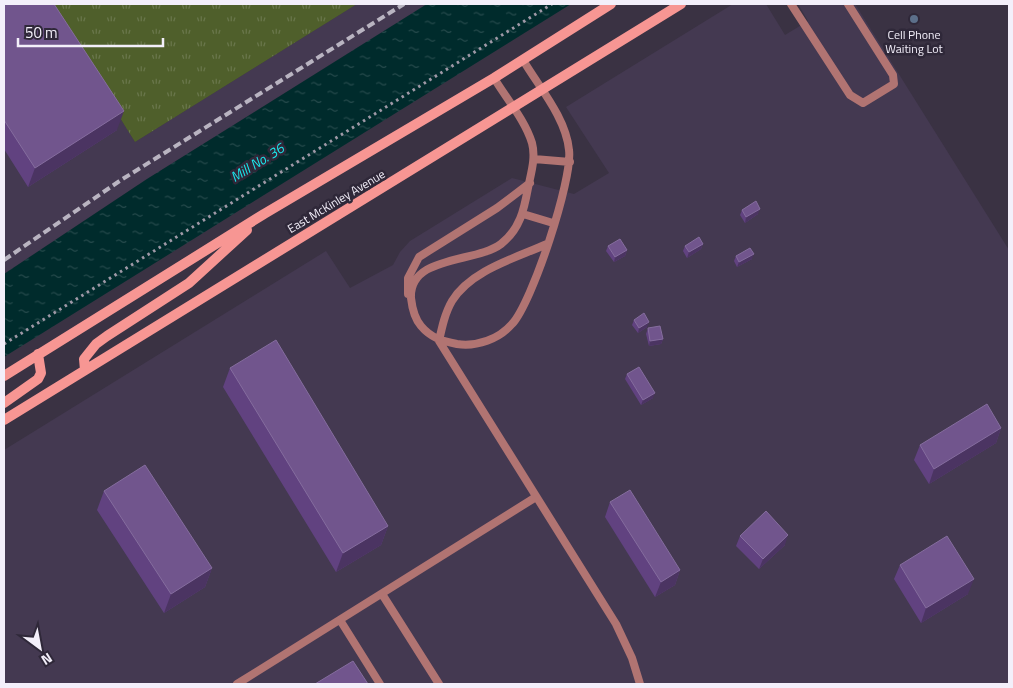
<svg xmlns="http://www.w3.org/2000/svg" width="1013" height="688" viewBox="0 0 1013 688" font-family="'Titillium Web',sans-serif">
<defs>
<pattern id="grass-tufts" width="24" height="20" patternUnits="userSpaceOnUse" patternTransform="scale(1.25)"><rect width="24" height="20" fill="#4f5f2b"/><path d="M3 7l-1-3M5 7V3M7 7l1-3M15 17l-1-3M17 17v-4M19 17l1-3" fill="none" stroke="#69764b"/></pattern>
<pattern id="water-ripples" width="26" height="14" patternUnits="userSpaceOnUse" patternTransform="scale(1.25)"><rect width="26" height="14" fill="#002b2c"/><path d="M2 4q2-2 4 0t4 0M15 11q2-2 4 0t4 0" fill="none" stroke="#264a4c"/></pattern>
</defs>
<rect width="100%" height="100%" fill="#3a3243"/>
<path fill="#443951" d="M4,4h45l86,138 222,-138h70l-280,175 -143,95z
M733,4h33l19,31 23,-14 -10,-17h57l154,246v434h-1005v-234l322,-199 24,37 43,-23 7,-13 10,-11 102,-63 62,16 35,-21 -43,-66z"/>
<path fill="url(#grass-tufts)" d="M49,4h308l-222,138z"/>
<path fill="url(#water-ripples)" d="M427,4h144l-567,353v-83l143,-95z"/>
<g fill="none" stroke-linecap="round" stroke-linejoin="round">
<path stroke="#9f99a7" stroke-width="3" stroke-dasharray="2.5 4" stroke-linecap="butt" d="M4,344l548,-340"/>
<path stroke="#b17472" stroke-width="8" d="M791,4l59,91 13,8 31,-19 -1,-9 -45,-71
M494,78c12,20 31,42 38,65 4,15 -1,30 -4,45 -4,22 -8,41 -27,56 -25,19 -92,11 -90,54 1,9 4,21 10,28 10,12 21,15 36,18 20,3 42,-5 55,-20 20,-21 61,-145 57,-174 -3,-32 -30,-63 -46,-90
M534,159l36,3
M523,214l30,9
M547,244c-31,14 -76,26 -95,57 -7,12 -10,26 -13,40l177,283 16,34 8,26
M408,294v-16l11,-21 78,-49 33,-25
M382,594l57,90
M340,620l40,64
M237,684l299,-187"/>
<path stroke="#f79693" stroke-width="10" d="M85,370l-1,-11 12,-15 11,-8 82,-53 58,-53
M4,376l260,-162 230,-136 117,-74
M4,403l34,-24 3,-6 -3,-19
M4,420l677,-416"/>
<path stroke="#b9b4c1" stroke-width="4" stroke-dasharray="8 4" stroke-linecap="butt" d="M4,260l117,-80 283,-176"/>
</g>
<path fill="#614280" d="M4,4l113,126 -89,57 -24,-38z
M742,210l16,4 -13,9 -5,-8z
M703,244l-2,5 -14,9 -4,-7 2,-5z
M608,246l19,4 -2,6 -11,6 -8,-11z
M736,256l16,3 -15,8 -3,-6z
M634,320l13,7 -9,6 -6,-8z
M648,328l15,11 -2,5 -12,2 -3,-12z
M230,368l158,158 -7,19 -45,27 -113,-185z
M627,374l26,24 -12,7 -16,-26z
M1001,428l-5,15 -67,41 -15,-24 6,-15z
M104,491l108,77 -7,19 -41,26 -67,-103z
M610,502l70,68 -5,15 -20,12 -50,-80z
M740,536l45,9 -26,24 -23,-23z
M900,565l68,29 -47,29 -27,-44z"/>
<path fill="#4b3462" d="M124,111l-7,19 -89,57 7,-19z
M760,209l-2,5 -13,9 1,-6z
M703,244l-2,5 -14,9 2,-6z
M627,250l-2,6 -11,6 1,-5z
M754,254l-2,5 -15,8 2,-5z
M649,322l-2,5 -9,6 1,-5z
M663,339l-2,5 -12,2 1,-5z
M655,393l-2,5 -12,7 2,-5z
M1001,428l-5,15 -67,41 5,-15z
M388,526l-7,19 -45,27 7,-19z
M788,535l-3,10 -26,24 4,-10z
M212,568l-7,19 -41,26 7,-19z
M680,570l-5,15 -20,12 6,-15z
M974,579l-6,15 -47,29 5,-15z"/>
<path fill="#71558d" stroke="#856d9e" d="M4,4h50l70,107 -89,57 -31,-48z
M756,201l4,8 -14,8 -4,-7z
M699,237l4,7 -14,8 -4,-6z
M620,239l7,11 -12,7 -7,-11z
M750,248l4,6 -15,8 -3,-6z
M644,313l5,9 -10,6 -5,-8z
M660,326l3,13 -13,2 -2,-13z
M276,340l112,186 -45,27 -113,-185z
M639,367l16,26 -12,7 -16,-26z
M987,404l14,24 -67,41 -14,-24z
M145,465l67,103 -41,26 -67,-103z
M630,490l50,80 -19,12 -51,-80z
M766,511l22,24 -25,24 -23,-23z
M947,536l27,43 -48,29 -26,-43z
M353,661l15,23h-53z"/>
<circle fill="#5c6f8a" stroke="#2f2839" stroke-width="2" cx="914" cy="19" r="5"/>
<g text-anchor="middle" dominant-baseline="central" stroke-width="5" stroke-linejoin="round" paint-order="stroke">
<g font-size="12" fill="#f3effa" stroke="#2f2839">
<text x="914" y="34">Cell Phone<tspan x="914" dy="14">Waiting Lot</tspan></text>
</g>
<g font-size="12" fill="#f3effa" stroke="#2f2839">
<text transform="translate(336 201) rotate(-31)">East McKinley Avenue</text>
</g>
<g font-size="14" font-style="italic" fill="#1aeaef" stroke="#2f2839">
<text transform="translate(257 162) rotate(-32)">Mill No. 36</text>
</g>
</g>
<rect width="1013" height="688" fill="none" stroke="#f3effa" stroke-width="10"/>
<g transform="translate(40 648) rotate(148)" stroke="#2f2839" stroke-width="4" paint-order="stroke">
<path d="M0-4L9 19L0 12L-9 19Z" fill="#f3effa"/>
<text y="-8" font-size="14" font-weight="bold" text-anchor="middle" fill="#f3effa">N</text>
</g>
<path d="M18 38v8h145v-8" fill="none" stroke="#f3effa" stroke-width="2.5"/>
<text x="25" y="38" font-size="15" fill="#f3effa" stroke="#2f2839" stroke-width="4" paint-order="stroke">50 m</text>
</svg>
